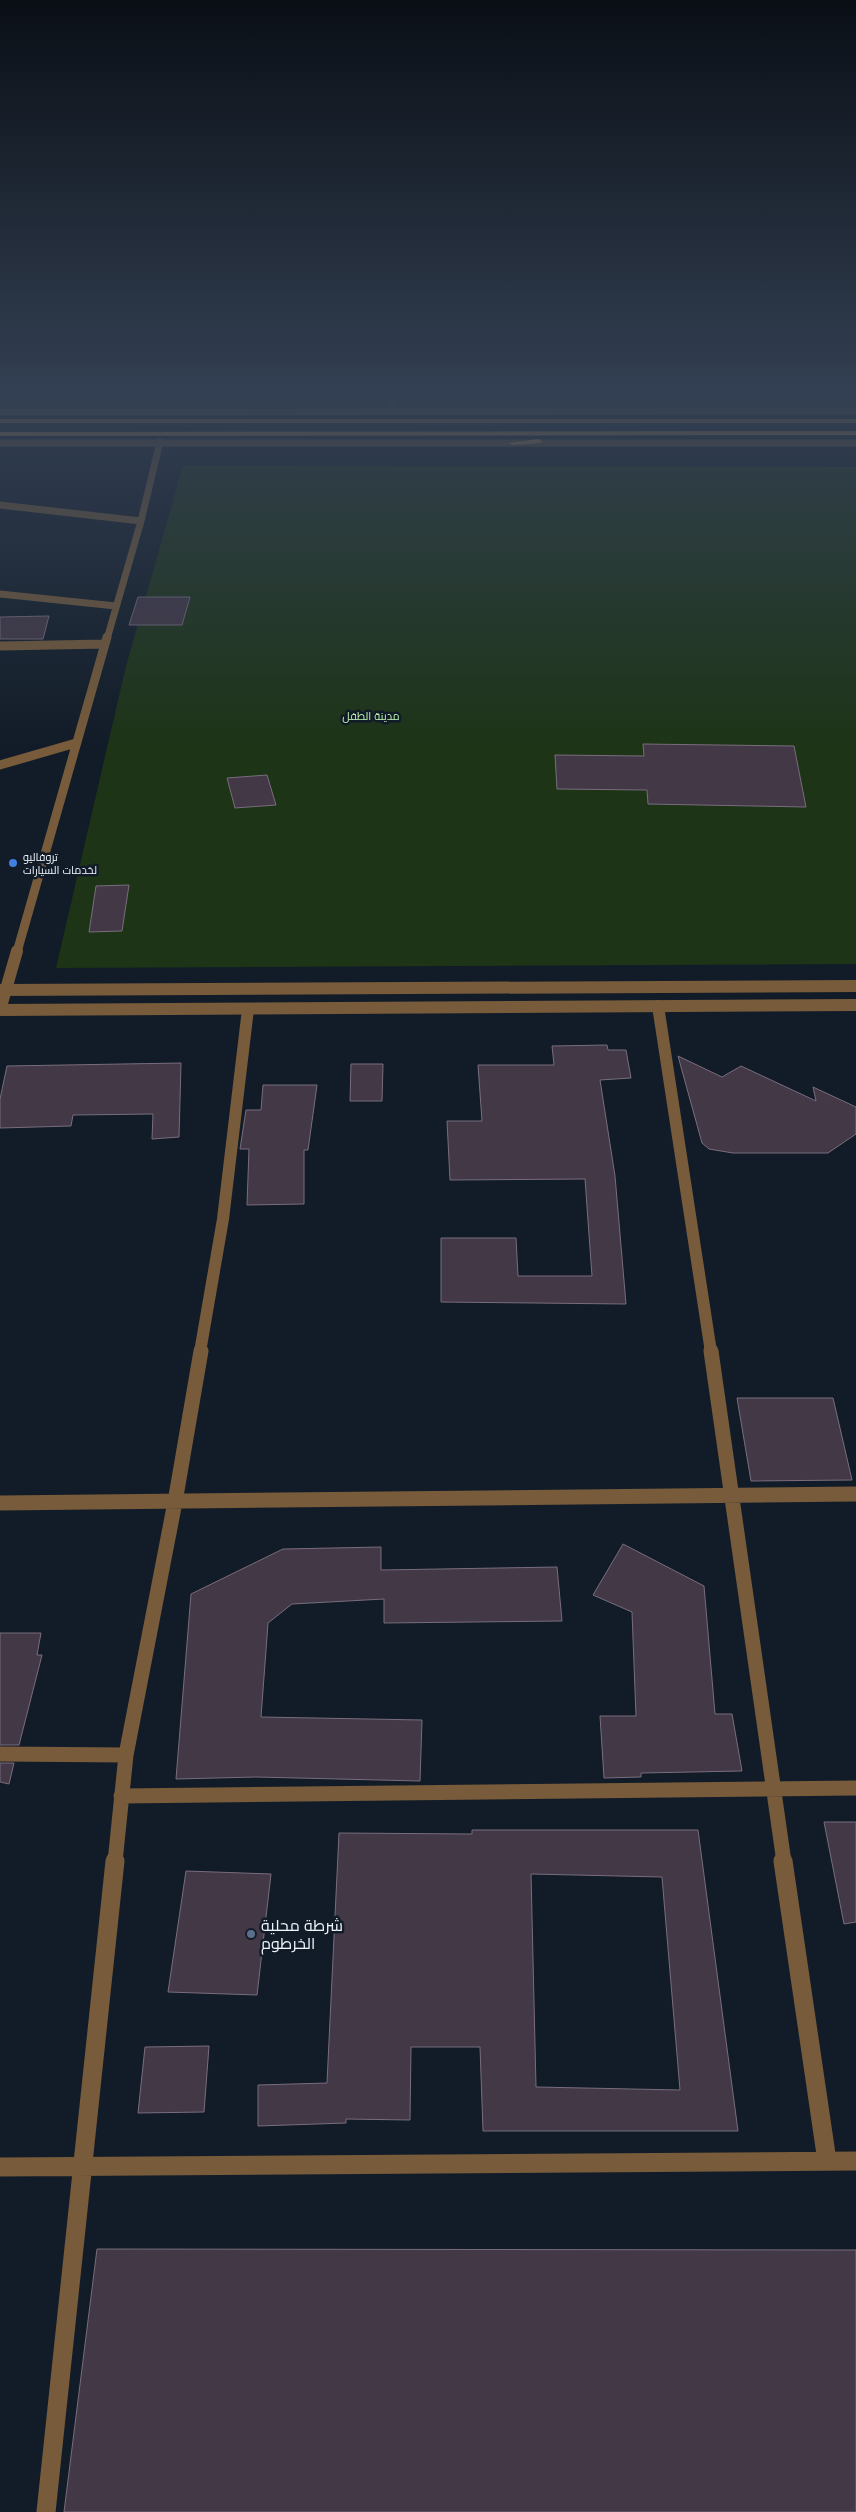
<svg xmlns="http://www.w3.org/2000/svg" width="856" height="2512" viewBox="0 0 856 2512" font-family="Poppins,Cairo,sans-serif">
<rect width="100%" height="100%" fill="#121c28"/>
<path fill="#1d3417" d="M0,392h856v14h-856z
M183,466l673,1v497l-800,4 70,-302z"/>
<path fill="#433846" stroke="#796d7d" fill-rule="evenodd" d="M138,597h52l-8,28h-53z
M49,616l-6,23h-43v-22z
M643,744l151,2 12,61 -158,-3 -1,-14 -90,-1 -2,-34 89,1z
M267,775l9,30 -41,3 -8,-30z
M129,885l-7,46 -33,1 7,-46z
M607,1045l1,5h18l5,28 -31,2 15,96 11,128 -185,-2v-64h75l2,38h74l-7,-97 -135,1 -3,-59h35l-4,-56h76l-2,-19z
M678,1056l44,21 19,-11 75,35 -3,-14 43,20v27l-28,19h-95l-24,-4 -7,-6z
M181,1063l-2,74 -27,2 1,-25 -80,1 -2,11 -71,2v-29l7,-33z
M351,1064h32l-1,37h-32z
M263,1085h54l-9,65h-4v54l-57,1 2,-56h-9l6,-39h15z
M737,1398h96l19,82 -101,1z
M623,1544l81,42 11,128h17l10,57 -101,2v4l-37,1 -4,-62h36l-4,-104 -39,-17z
M381,1547v23l176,-3 5,54 -178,2v-24l-92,5 -24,19 -7,94 161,3 -2,61 -164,-4 -80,2 15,-185 92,-45z
M0,1633h41l-4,22h5l-23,90h-19z
M0,1763h14l-5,21 -9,-2z
M824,1822h32v100l-12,2z
M472,1830h226l40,301h-255l-3,-84h-69l-1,73 -64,-1v4l-88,3v-41l69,-2 12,-250 133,1zM531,1874l131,3 18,213 -144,-3z
M186,1871l85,3 -14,121 -89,-3z
M209,2046l-5,66 -66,1 7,-66z
M97,2249l759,1v262h-792z"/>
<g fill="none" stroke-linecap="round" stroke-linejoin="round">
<path stroke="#775b3a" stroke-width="7" d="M825,392l4,19
M391,411l2,-19"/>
<path stroke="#775b3a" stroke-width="7" d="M0,505l141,16
M0,594l116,12
M107,639l34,-118 19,-79"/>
<path stroke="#775b3a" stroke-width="9" d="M0,646l105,-2
M0,765l76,-22
M17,952l90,-315"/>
<path stroke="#775b3a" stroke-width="12" d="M658,1006l53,346
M0,1010l17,-59
M200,1352l23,-133 25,-210"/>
<path stroke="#775b3a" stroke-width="15" d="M711,1351l73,511
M0,1503l856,-9
M0,1754l126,1
M121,1796l735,-8
M115,1862l11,-107 49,-253 26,-151"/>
<path stroke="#775b3a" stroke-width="19" d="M783,1861l44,300
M0,2167l856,-6
M46,2512l69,-651"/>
<path stroke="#775b3a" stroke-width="7" d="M0,412l856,-1
M0,443h856"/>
<path stroke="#775b3a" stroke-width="12" d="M0,990l856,-4
M0,1010l856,-5"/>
<path fill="#e8a855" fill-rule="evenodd" d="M0,419h856v4h-856z
M856,431v4l-856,1v-4z
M538,439l4,2 -1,2 -28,2 -4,-2z"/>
</g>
<linearGradient id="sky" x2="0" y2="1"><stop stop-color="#0a0f16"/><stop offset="0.53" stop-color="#334053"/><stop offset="1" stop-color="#334053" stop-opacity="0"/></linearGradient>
<rect width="856" height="744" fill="url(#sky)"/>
<circle fill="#3f7fe0" stroke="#121c28" stroke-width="2" cx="13" cy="863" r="5"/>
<circle fill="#5c6f8a" stroke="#121c28" stroke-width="2" cx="251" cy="1934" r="5"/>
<g text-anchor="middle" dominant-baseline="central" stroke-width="5" stroke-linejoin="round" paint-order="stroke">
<g font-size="11" fill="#bef4b0" stroke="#121c28">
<text x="371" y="716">مدينة الطفل</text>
</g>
<g font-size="11" fill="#eef5fd" stroke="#121c28" text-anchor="start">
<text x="23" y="857">تروفاليو<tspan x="23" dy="13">لخدمات السيارات</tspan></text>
</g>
<g font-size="16" fill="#eef5fd" stroke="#121c28" text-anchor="start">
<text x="261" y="1925">شرطة محلية<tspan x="261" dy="18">الخرطوم</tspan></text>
</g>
</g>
</svg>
